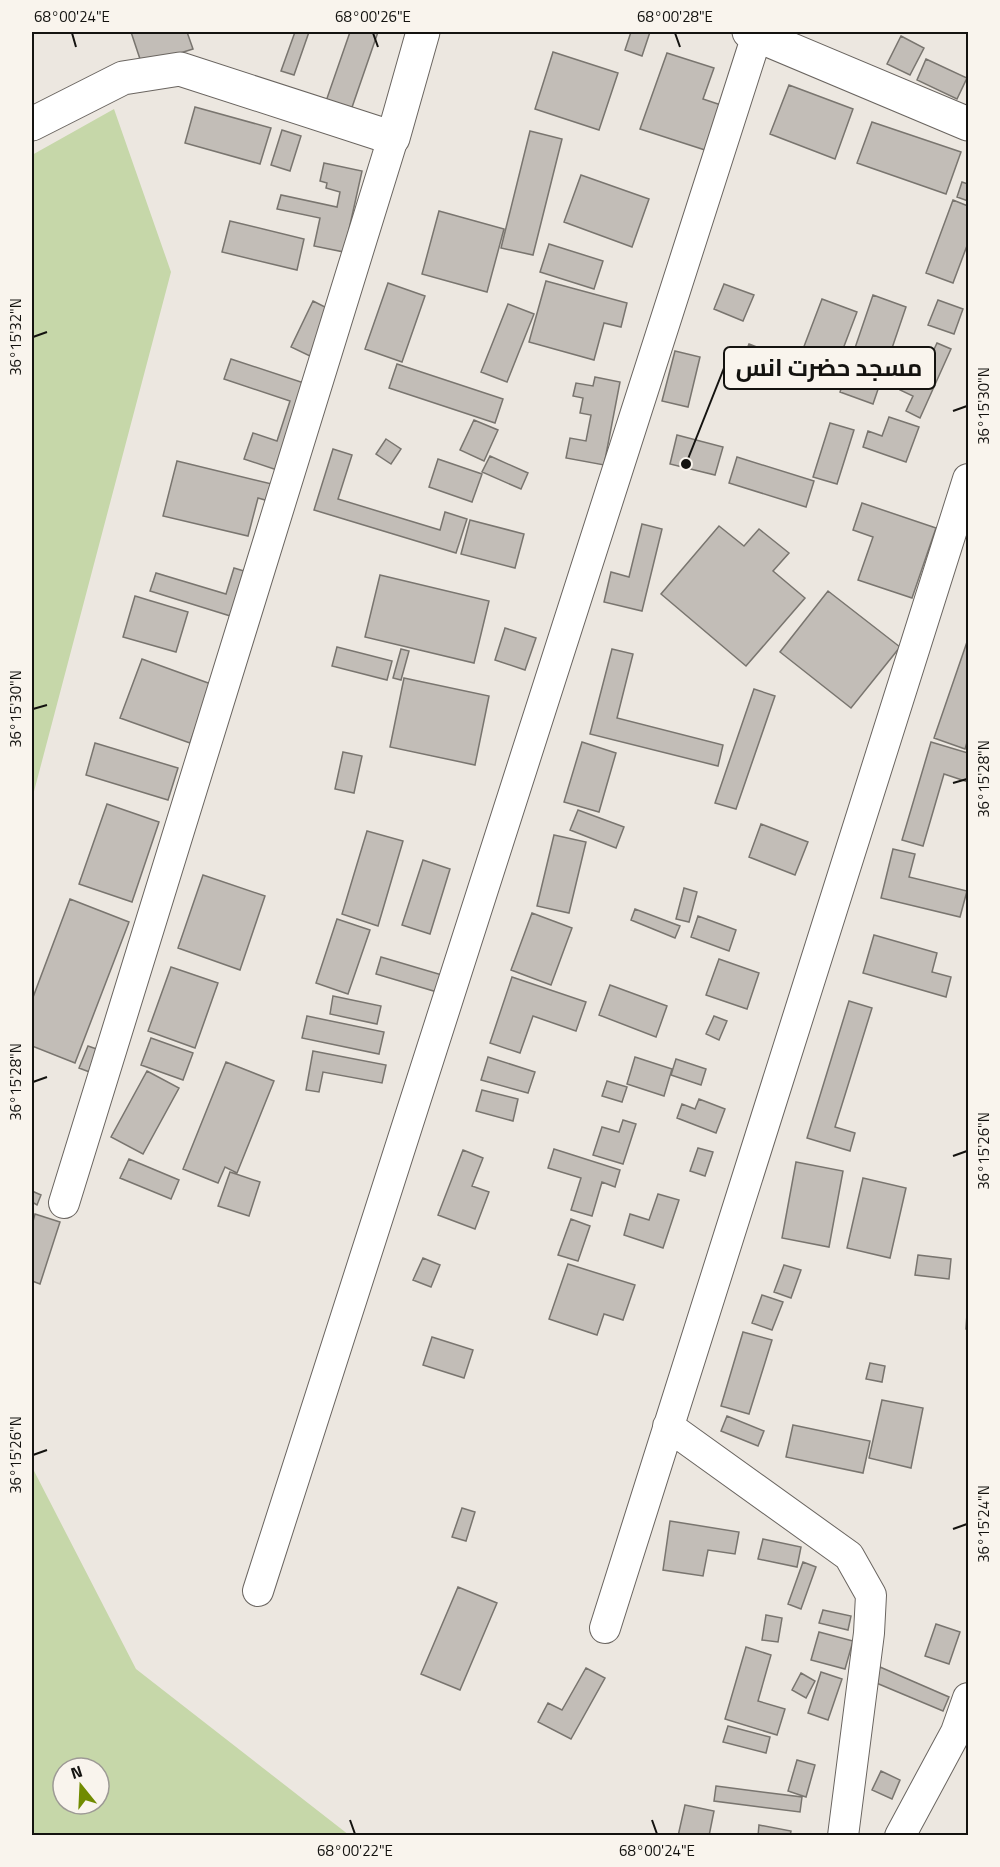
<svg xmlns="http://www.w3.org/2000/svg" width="1000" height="1867" viewBox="0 0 1000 1867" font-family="'Titillium Web',Cairo,sans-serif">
<rect width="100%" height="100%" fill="#ece7e0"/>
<path fill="#c6d7a9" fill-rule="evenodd" d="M114,109l57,163 -139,527v-644z
M32,1467l104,202 213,166h-317zM63,1768h36v36h-36z"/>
<path fill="#c2bdb7" stroke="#79756f" stroke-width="1.5" d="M131,32h56l6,17 -51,16z
M295,32h14l-15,43 -13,-4z
M350,32h28l-29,84 -25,-9z
M631,32h19l-8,24 -17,-6z
M901,36l23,12 -14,27 -23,-11z
M553,52l65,21 -19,57 -64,-21z
M667,53l47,15 -11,31 18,6 -16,45 -65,-21z
M926,59l41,19 -10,21 -40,-19z
M789,85l64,24 -18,50 -65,-25z
M195,107l76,21 -11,36 -75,-21z
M872,122l89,30 -15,42 -89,-31z
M282,130l19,6 -11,35 -19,-6z
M530,131l32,8 -29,116 -32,-7z
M324,163l38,8 -18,81 -30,-6 6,-28 -43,-9 4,-14 56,12 3,-15 -14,-4 1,-5 -7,-2z
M581,175l68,24 -17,48 -68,-25z
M962,182l6,2v17l-11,-4z
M953,200l15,6v37l-15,40 -27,-10z
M439,211l65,18 -17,63 -65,-18z
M230,221l74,18 -7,31 -75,-18z
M549,244l54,17 -9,28 -54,-17z
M546,281l81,22 -6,24 -17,-4 -10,37 -65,-18z
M388,283l37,13 -23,66 -37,-13z
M724,284l30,11 -11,26 -29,-12z
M873,295l33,12 -33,97 -33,-12z
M822,299l35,13 -22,58 -35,-13z
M938,300l25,9 -9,25 -26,-9z
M313,301l20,10 -21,46 -21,-10z
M508,304l26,10 -27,68 -26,-10z
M937,343l14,6 -31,69 -14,-7 7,-15 -13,-6 4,-7 12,5z
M749,344l38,15 -6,14 -38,-14z
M675,351l25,6 -12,50 -26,-6z
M231,359l85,28 -30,86 -42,-14 9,-26 24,8 13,-40 -66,-22z
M397,364l106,35 -8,24 -106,-35z
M595,377l25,5 -16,83 -38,-7 4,-20 16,3 5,-26 -11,-2 3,-15 -10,-2 3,-13 17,3z
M889,417l30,10 -13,35 -43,-15 5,-16 14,5z
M474,420l24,10 -14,31 -24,-11z
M830,423l24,7 -17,54 -24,-7z
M677,435l46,12 -8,28 -45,-11z
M386,439l15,10 -10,15 -15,-10z
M333,449l19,6 -14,44 102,31 5,-18 22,7 -11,34 -142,-43z
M490,456l38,17 -7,16 -39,-17z
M737,457l77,24 -8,26 -77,-24z
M438,459l44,15 -10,28 -43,-15z
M177,461l99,24 -4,17 -14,-4 -10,38 -85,-20z
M862,503l74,25 -24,70 -54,-18 15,-43 -20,-7z
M470,520l54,14 -9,34 -54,-14z
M642,524l20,5 -20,82 -38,-9 7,-30 18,5z
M719,526l25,20 15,-17 30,24 -16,18 32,27 -59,68 -85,-72z
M234,568l20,6 -14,45 -90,-28 6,-18 70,21z
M380,575l109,26 -15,62 -109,-26z
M828,591l72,56 -49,61 -71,-56z
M135,596l53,16 -12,40 -53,-15z
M505,628l31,10 -11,32 -30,-10z
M968,639v100l-3,10 -31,-11z
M337,647l55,14 -5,19 -55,-14z
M401,649l8,2 -8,29 -8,-2z
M612,649l21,5 -16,64 106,27 -5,21 -128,-32z
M142,659l69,25 -21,59 -70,-25z
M404,678l85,18 -14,69 -85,-18z
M754,689l21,7 -39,113 -21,-6z
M582,742l34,11 -17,59 -35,-10z
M931,742l37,11v29l-24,-8 -21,72 -21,-6z
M95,743l83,25 -10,32 -82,-25z
M343,752l19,4 -8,37 -19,-4z
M107,804l52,18 -27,80 -53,-18z
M578,810l46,17 -8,21 -46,-18z
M761,824l47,18 -13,33 -46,-18z
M367,831l36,10 -25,85 -36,-12z
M554,835l32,7 -17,71 -32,-7z
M893,849l22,5 -6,23 58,14 -7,26 -79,-19z
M423,860l27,9 -20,65 -28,-9z
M203,875l62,21 -25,74 -62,-22z
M684,888l13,4 -8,30 -13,-3z
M70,899l59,23 -54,141 -43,-17v-46z
M635,909l45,17 -5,12 -44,-18z
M532,913l40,15 -21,57 -40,-15z
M698,916l38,14 -7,21 -38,-14z
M337,919l33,11 -22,64 -32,-11z
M874,935l63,18 -5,19 19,5 -5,20 -83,-24z
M381,957l61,18 -5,17 -61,-18z
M719,959l40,14 -12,36 -41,-14z
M171,967l47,16 -23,65 -47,-17z
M512,977l74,25 -10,29 -43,-15 -13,37 -30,-10z
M610,985l57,21 -11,31 -57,-22z
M333,996l48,10 -4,18 -47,-10z
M849,1001l23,7 -37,119 20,6 -5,18 -43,-13z
M307,1016l77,16 -5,22 -77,-16z
M714,1016l13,5 -8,19 -13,-6z
M151,1038l42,15 -10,27 -42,-15z
M88,1046l20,7 -8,23 -21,-8z
M313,1051l73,14 -4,18 -59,-11 -4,20 -13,-2z
M488,1057l47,15 -7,21 -47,-13z
M635,1057l37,12 -8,27 -37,-12z
M676,1059l30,10 -5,16 -30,-10z
M226,1062l48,19 -37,92 -12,-6 -7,16 -35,-14z
M147,1071l32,17 -36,66 -32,-17z
M607,1081l20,6 -5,15 -20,-6z
M482,1090l36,9 -5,22 -37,-10z
M699,1099l26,10 -9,24 -39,-15 5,-14 13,5z
M623,1120l13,4 -13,40 -30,-9 9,-28 17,5z
M698,1148l15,4 -8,24 -15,-5z
M554,1149l66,21 -5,17 -13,-5 -10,34 -21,-6 10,-32 -33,-10z
M463,1150l20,8 -11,28 17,6 -14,37 -37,-14z
M129,1159l50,21 -8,19 -51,-21z
M796,1162l47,9 -14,76 -47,-9z
M230,1172l30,10 -11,34 -31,-10z
M863,1178l43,10 -16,70 -43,-10z
M32,1191l9,4 -4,10 -5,-3z
M658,1194l21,6 -16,48 -39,-13 6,-21 19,6z
M35,1214l25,8 -20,62 -8,-3v-56z
M571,1219l19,7 -12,35 -20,-6z
M918,1255l33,4 -2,20 -34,-4z
M423,1258l17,7 -9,22 -18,-7z
M568,1264l67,21 -12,35 -19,-6 -7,21 -48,-16z
M784,1265l17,5 -10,28 -17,-6z
M762,1295l21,7 -11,28 -20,-7z
M968,1298v32l-2,-1z
M743,1332l29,8 -23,74 -28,-8z
M432,1337l41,13 -9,28 -41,-13z
M870,1363l15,3 -3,16 -16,-3z
M882,1400l41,8 -12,60 -42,-10z
M727,1416l37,15 -6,15 -37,-15z
M793,1425l77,16 -7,32 -77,-16z
M462,1508l13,4 -9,29 -14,-4z
M670,1521l69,11 -4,22 -27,-4 -5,26 -40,-6z
M763,1539l38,8 -4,20 -39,-8z
M803,1562l13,5 -15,42 -13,-5z
M458,1587l39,16 -37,87 -39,-16z
M823,1610l28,6 -3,14 -29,-7z
M766,1615l16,3 -4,24 -16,-2z
M936,1624l24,8 -11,32 -24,-8z
M819,1632l34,9 -8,28 -34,-9z
M746,1647l25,8 -13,46 27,8 -8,26 -52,-16z
M880,1667l69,30 -6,14 -69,-29z
M586,1668l19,10 -34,61 -33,-17 10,-19 14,7z
M821,1672l21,7 -14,41 -20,-7z
M801,1673l14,8 -9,17 -14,-8z
M728,1726l42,11 -4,16 -43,-11z
M797,1760l18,5 -9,32 -18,-6z
M881,1771l19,9 -8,19 -20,-9z
M716,1786l86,11 -2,15 -86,-11z
M685,1805l29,6 -5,25h-31z
M759,1825l32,6 -1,5h-32z"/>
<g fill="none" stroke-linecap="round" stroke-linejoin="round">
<g stroke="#6a6560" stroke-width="32">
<path id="minor" d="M64,1203l329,-1065
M668,1426l181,130 22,39 -2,38 -26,203
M258,1591l499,-1556
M605,1628l363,-1149
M900,1836l56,-104 12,-34"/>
</g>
<g stroke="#6a6560" stroke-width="35">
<path id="tertiary" d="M749,32l219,92
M32,124l91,-46 57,-9 213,69 30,-106"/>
</g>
<use href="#minor" stroke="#fff" stroke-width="30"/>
<use href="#tertiary" stroke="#fff" stroke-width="33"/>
</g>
<path fill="none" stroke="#141310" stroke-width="2" d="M72,33l4,14M373,33l5,14M675,33l5,14M33,337l14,-5M953,411l14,-5M33,709l14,-4M953,783l14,-4M33,1082l14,-5M953,1156l14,-5M33,1455l14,-5M953,1529l14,-5M350,1820l5,14M652,1820l5,14"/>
<path fill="none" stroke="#141310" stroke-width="2" d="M686 464L724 368"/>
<circle fill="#141310" stroke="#f9f4ed" stroke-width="2" cx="686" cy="464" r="6"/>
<rect fill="#f9f4ed" stroke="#141310" stroke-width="2" x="724" y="347" width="211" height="42" rx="6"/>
<g font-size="24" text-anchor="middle" font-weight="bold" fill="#141310">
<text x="829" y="376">مسجد حضرت انس</text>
</g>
<rect width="1000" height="1867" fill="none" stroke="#f9f4ed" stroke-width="66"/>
<g transform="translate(81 1786) rotate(342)"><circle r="28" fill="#f9f4ed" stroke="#9d9a95" stroke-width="1.5"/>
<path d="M0-4.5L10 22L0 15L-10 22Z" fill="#718b01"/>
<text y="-9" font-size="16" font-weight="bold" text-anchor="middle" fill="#141310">N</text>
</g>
<rect x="33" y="33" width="934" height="1801" fill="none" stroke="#141310" stroke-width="2"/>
<g font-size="15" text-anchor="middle" fill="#141310">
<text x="72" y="22">68°00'24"E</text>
<text x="373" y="22">68°00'26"E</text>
<text x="675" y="22">68°00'28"E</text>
<text transform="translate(16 337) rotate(-90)" y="5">36°15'32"N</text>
<text transform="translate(984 406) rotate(-90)" y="5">36°15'30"N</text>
<text transform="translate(16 709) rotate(-90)" y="5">36°15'30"N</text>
<text transform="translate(984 779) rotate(-90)" y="5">36°15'28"N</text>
<text transform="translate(16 1082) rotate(-90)" y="5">36°15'28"N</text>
<text transform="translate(984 1151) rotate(-90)" y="5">36°15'26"N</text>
<text transform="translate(16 1455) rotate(-90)" y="5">36°15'26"N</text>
<text transform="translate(984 1524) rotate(-90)" y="5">36°15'24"N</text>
<text x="355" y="1856">68°00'22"E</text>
<text x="657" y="1856">68°00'24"E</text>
</g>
</svg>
